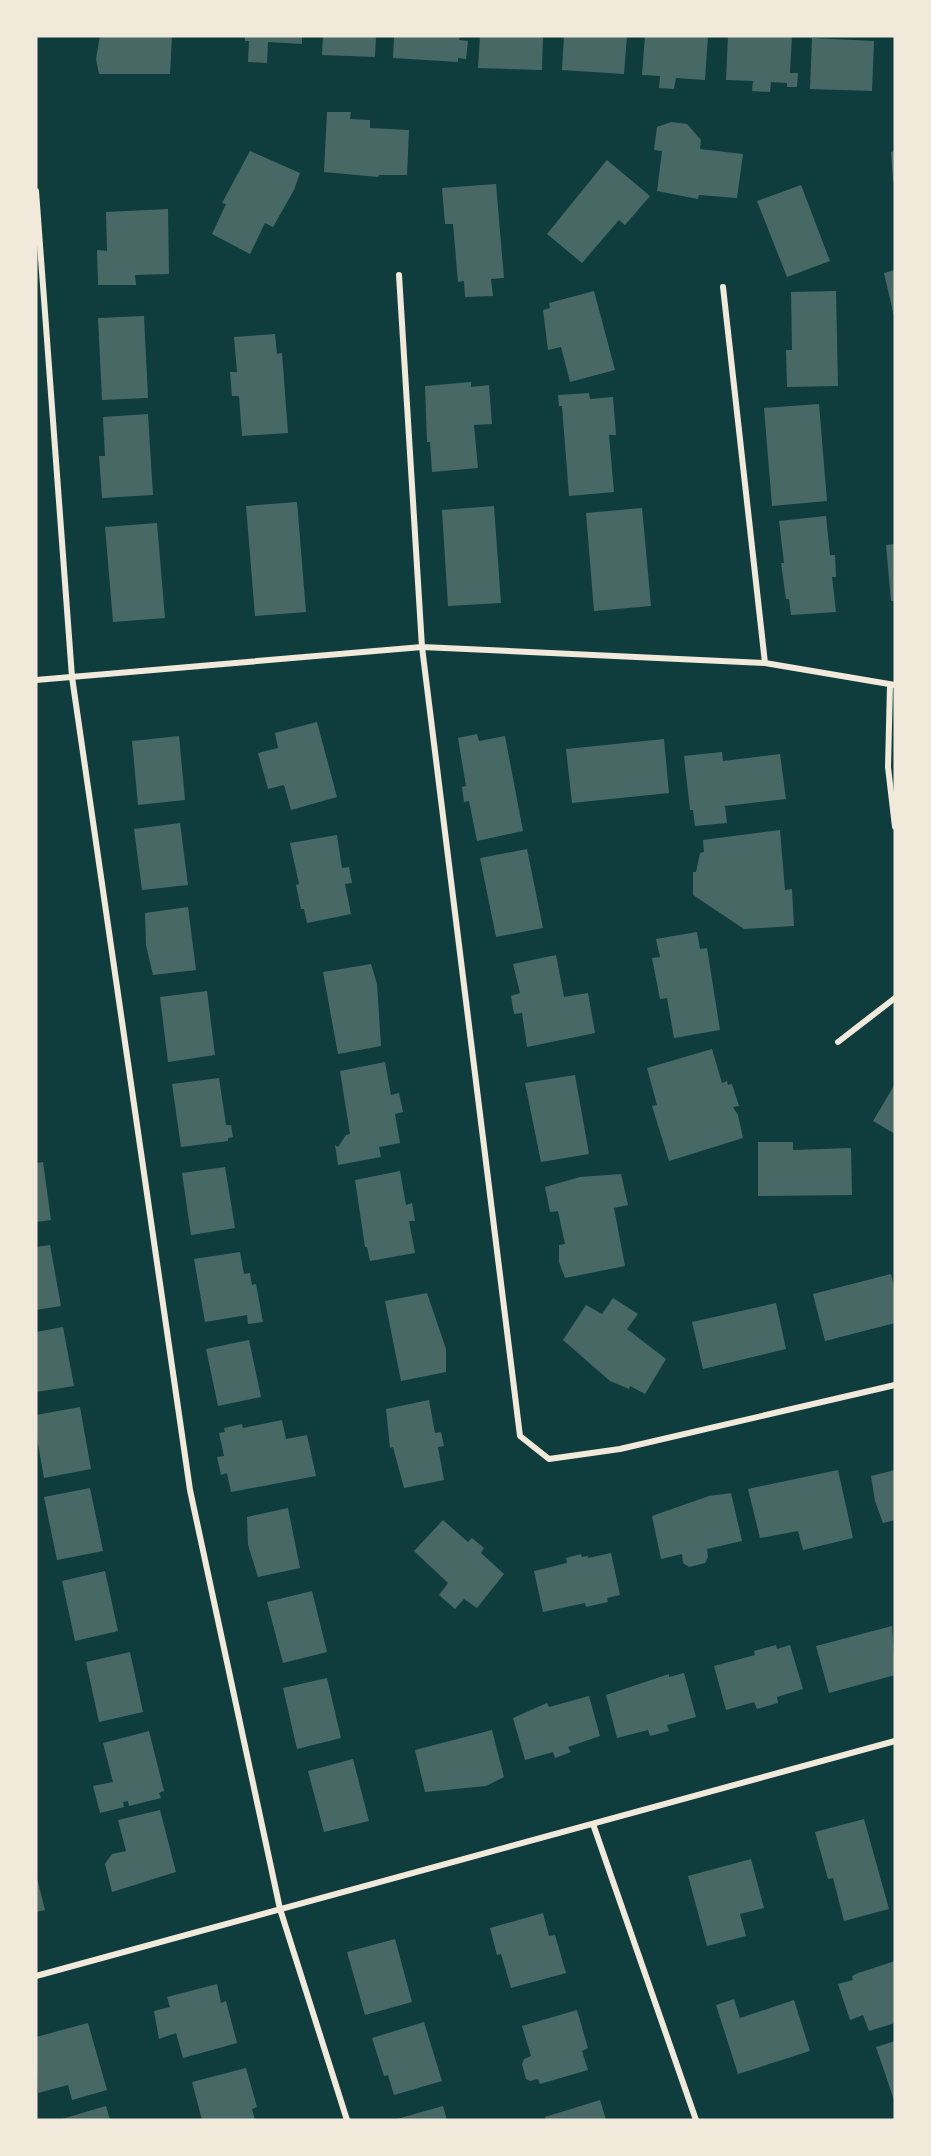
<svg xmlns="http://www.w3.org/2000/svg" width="931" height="2156" viewBox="0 0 931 2156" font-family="'Source Sans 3',sans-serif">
<rect width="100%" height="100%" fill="#0f3d3e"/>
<path fill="#486865" d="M100,36h72l-2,38h-71l-3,-15z
M245,36h57v8l-34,-2 -1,21 -19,-1 1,-21h-4z
M323,36h53l-1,21 -53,-2z
M394,36h66l-1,4 9,1 -2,18 -8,-1v4l-65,-4z
M480,36h63l-1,34 -64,-2z
M564,36h63l-3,38 -62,-4z
M645,36h63l-3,44 -29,-2 -2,11 -15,-1 1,-12 -18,-1z
M728,36h64l-2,37h8l-1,14h-10v-4l-16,-1 -1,10 -18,-1 1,-10 -27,-1z
M812,38l62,3 -2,50 -62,-2z
M327,112h24l-1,7 20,1v8l39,2 -2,45h-28l-1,2 -54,-5z
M671,122l16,2 14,16 -1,9 43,5 -6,44 -38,-3 -1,4 -41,-8 5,-40 -8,-1 3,-23z
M250,151l50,22 -6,17 -21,37 -8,-4 -15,31 -38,-20 14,-30 -4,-1z
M895,151v30h-2l-2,-29z
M607,160l43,36 -25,29 -6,-5 -37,43 -35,-29z
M496,184l8,94 -13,1 2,17 -28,1 -1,-16 -6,1 -5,-58h-8l-3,-36z
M801,185l29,76 -43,16 -30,-76z
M168,209l1,65 -34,1 1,10h-38l-1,-35 10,1 -1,-39z
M895,270v46h-1l-10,-43z
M594,291l21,79 -45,12 -9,-35 -13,3 -5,-40 7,-2 -1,-5z
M836,291l2,95 -51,1 -1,-37h6l-1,-58z
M144,316l4,82 -46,2 -4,-82z
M275,334l2,20 5,-1 6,80 -46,3 -3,-40h-7l-2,-24h7l-3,-35z
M471,382v5l18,-2 3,39 -18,1 4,43 -46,4 -2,-30h-3l-2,-56z
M589,393l1,6 23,-2 3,38h-7l5,57 -45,4 -7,-90h-3l-1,-11z
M819,404l8,97 -55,5 -8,-98z
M148,414l5,81 -51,3 -3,-42h6l-2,-39z
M297,502l9,110 -51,4 -9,-110z
M494,506l7,97 -53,3 -6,-96z
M642,508l9,98 -57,5 -8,-98z
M826,516l4,39h5l1,22h-4l4,35 -45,3 -2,-16h-3l-5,-36h3l-5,-42z
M157,523l8,95 -52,4 -8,-95z
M895,544v57h-4l-5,-56z
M317,722l20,75 -46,13 -7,-25 -16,4 -10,-36 20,-5 -3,-15z
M477,734l2,7 26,-5 18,95 -46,10 -8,-40 -5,1 -2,-15 4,-1 -8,-48z
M179,736l6,64 -47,5 -6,-64z
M664,739l5,54 -97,10 -6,-54z
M722,752l1,9 57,-7 6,45 -61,7 2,17 -32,3 -2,-16h-3l-6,-54z
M180,823l8,62 -46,5 -8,-61z
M780,830l5,60 7,-1 2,37 -50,3 -51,-34v-23h3l4,-19 4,-1 -1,-12z
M337,835l5,33 7,-1 3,16 -7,1 6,30 -44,9 -3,-14h-3l-5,-24 3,-1 -9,-41z
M527,849l16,79 -47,9 -16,-79z
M188,907l8,63 -43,5 -7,-30 -1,-32z
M697,932l3,17 7,-1 13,82 -46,8 -7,-40 -7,1 -8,-41 8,-1 -4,-18z
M556,955l8,42 24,-4 7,40 -68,14 -5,-34 -8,1 -3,-18 9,-3 -7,-29z
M371,964l6,20 4,62 -43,8 -15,-82z
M207,991l8,64 -47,7 -8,-65z
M712,1049l10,34 5,-2 1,4 4,-1 7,22 -6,1 5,8 5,23 -74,23 -17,-55 5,-1 -10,-37z
M385,1062l6,33 8,-2 4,19 -8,2 5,29 -21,4 2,10 -43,8 -3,-20 3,2 8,-12 4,-1 -10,-63z
M575,1075l14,79 -48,8 -16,-79z
M219,1078l7,47h5l2,12 -5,1v3l-47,6 -9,-63z
M895,1084v50l-22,-13z
M758,1142h35v8l58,-2 1,47 -94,1z
M43,1162l8,58 -15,2v-59z
M225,1167l10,61 -44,7 -9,-62z
M400,1171l6,34 6,-2 3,18h-6l6,32 -45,8 -3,-14h-2l-10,-67z
M621,1174l7,31 -14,3 11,58 -60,12 -6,-16v-17l6,-1 -7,-33 -8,1 -5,-25 35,-10z
M50,1245l11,61 -25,4v-63z
M240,1252l4,22 6,-1 2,12 4,-1 7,38 -15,2 -1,-9 -42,7 -11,-63z
M891,1274l4,17v32l-70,18 -12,-47z
M427,1293l19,56v23l-45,9 -16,-80z
M613,1298l25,16 -11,15 39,30 -21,35 -15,-8 -1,3 -19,-8 -47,-41 23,-35 16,9z
M776,1303l10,46 -83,20 -11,-47z
M63,1327l11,59 -38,6v-60z
M249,1340l12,57 -43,9 -12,-57z
M429,1400l6,33 6,-1 3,14 -6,1 6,33 -40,8 -11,-41 -3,1 -4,-39z
M80,1407l11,62 -47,9 -8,-45v-18z
M282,1420l4,19 21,-4 9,41 -85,16 -4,-19 -6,2 -4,-18 7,-1 -5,-23 6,-1 -1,-4 18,-4 1,4z
M838,1470l15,68 -50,12 -5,-19 -38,7 -12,-49z
M895,1470v50l-12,3 -8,-22 -4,-25z
M90,1488l13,63 -46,9 -13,-63z
M731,1493l11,48 -35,8 1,8 -3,6 -16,4 -6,-4 -1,-9 -21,5 -9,-43 57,-20z
M288,1508l12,60 -42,9 -10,-32 -1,-28z
M443,1520l25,22 4,-4 12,10 -3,5 23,21 -27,34 -13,-9 -9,10 -16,-14 9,-12 -34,-32z
M611,1553l9,42 -13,3 1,4 -22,5 -1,-4 -42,9 -9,-41 33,-8 -1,-5 15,-4 1,3 6,-1v2z
M105,1571l13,60 -43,10 -13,-60z
M312,1591l15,61 -44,11 -16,-61z
M892,1626l3,49 -66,18 -13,-47z
M776,1645l1,4 13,-4 13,44 -26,8 1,6 -21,6 -3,-7 -28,8 -12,-44 41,-11 -1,-4z
M130,1652l13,60 -44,10 -13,-60z
M684,1673l12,44 -29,8 2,6 -19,5 -2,-6 -31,8 -11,-43 63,-21v3z
M327,1678l14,60 -44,11 -14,-61z
M589,1696l11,40 -32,11 3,5 -16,6 -2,-6 -28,8 -12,-42 34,-15 2,4z
M492,1730l12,47 -18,9 -61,6 -10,-42z
M149,1731l15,60 -5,2 2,5 -32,8 -1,-5 -5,1 1,5 -24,6 -7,-27 20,-4 -10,-39z
M353,1759l16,62 -45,11 -16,-61z
M160,1810l16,62 -64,20 -7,-28 7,-10 14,-3 -8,-31z
M864,1819l25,90 -45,12 -11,-43 -5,1 -13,-47z
M751,1859l13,49 -24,6 6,22 -39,10 -19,-70z
M36,1874l9,36 -9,2z
M543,1913l6,23 6,-1 11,38 -55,15 -10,-34 -4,1 -7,-27z
M395,1939l17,63 -47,13 -18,-63z
M895,1961v62l-26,8 -6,-16 -13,5 -12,-36 15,-4 -1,-4 6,-3z
M217,1984l4,19 5,-2 11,42 -54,15 -7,-25 -17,6 -5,-28 16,-4 -3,-10z
M734,1999l6,19 54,-18 16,51 -72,23 -22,-69z
M577,2010l11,38 -6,3 6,19 -48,14 -2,-5 -8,2 -4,-2 -4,-15 2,-5 7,-3 -9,-30z
M424,2022l18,59 -48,14 -6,-20 -4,1 -12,-38z
M88,2023l19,67 -35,10 -4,-15 -30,8 -2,-56z
M895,2041v62l-19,-56z
M246,2068l11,39 -5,2 3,11h-53l-10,-38z
M600,2100l6,20h-60l-1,-3z
M106,2106l4,14h-48v-1z
M443,2106l4,14h-50v-1z"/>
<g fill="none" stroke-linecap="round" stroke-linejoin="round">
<path stroke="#f1e9da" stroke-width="6" d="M36,191l36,486 118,813 90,419 67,211
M399,275l23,372 98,789 29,23 71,-10 275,-64
M723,287l42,376
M36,680l386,-33 343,16 130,22
M890,685l-2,82 7,60
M838,1042l57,-44
M593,1824l103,296
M36,1976l859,-235"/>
</g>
<rect width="931" height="2156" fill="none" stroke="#f1e9da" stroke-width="75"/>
</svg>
